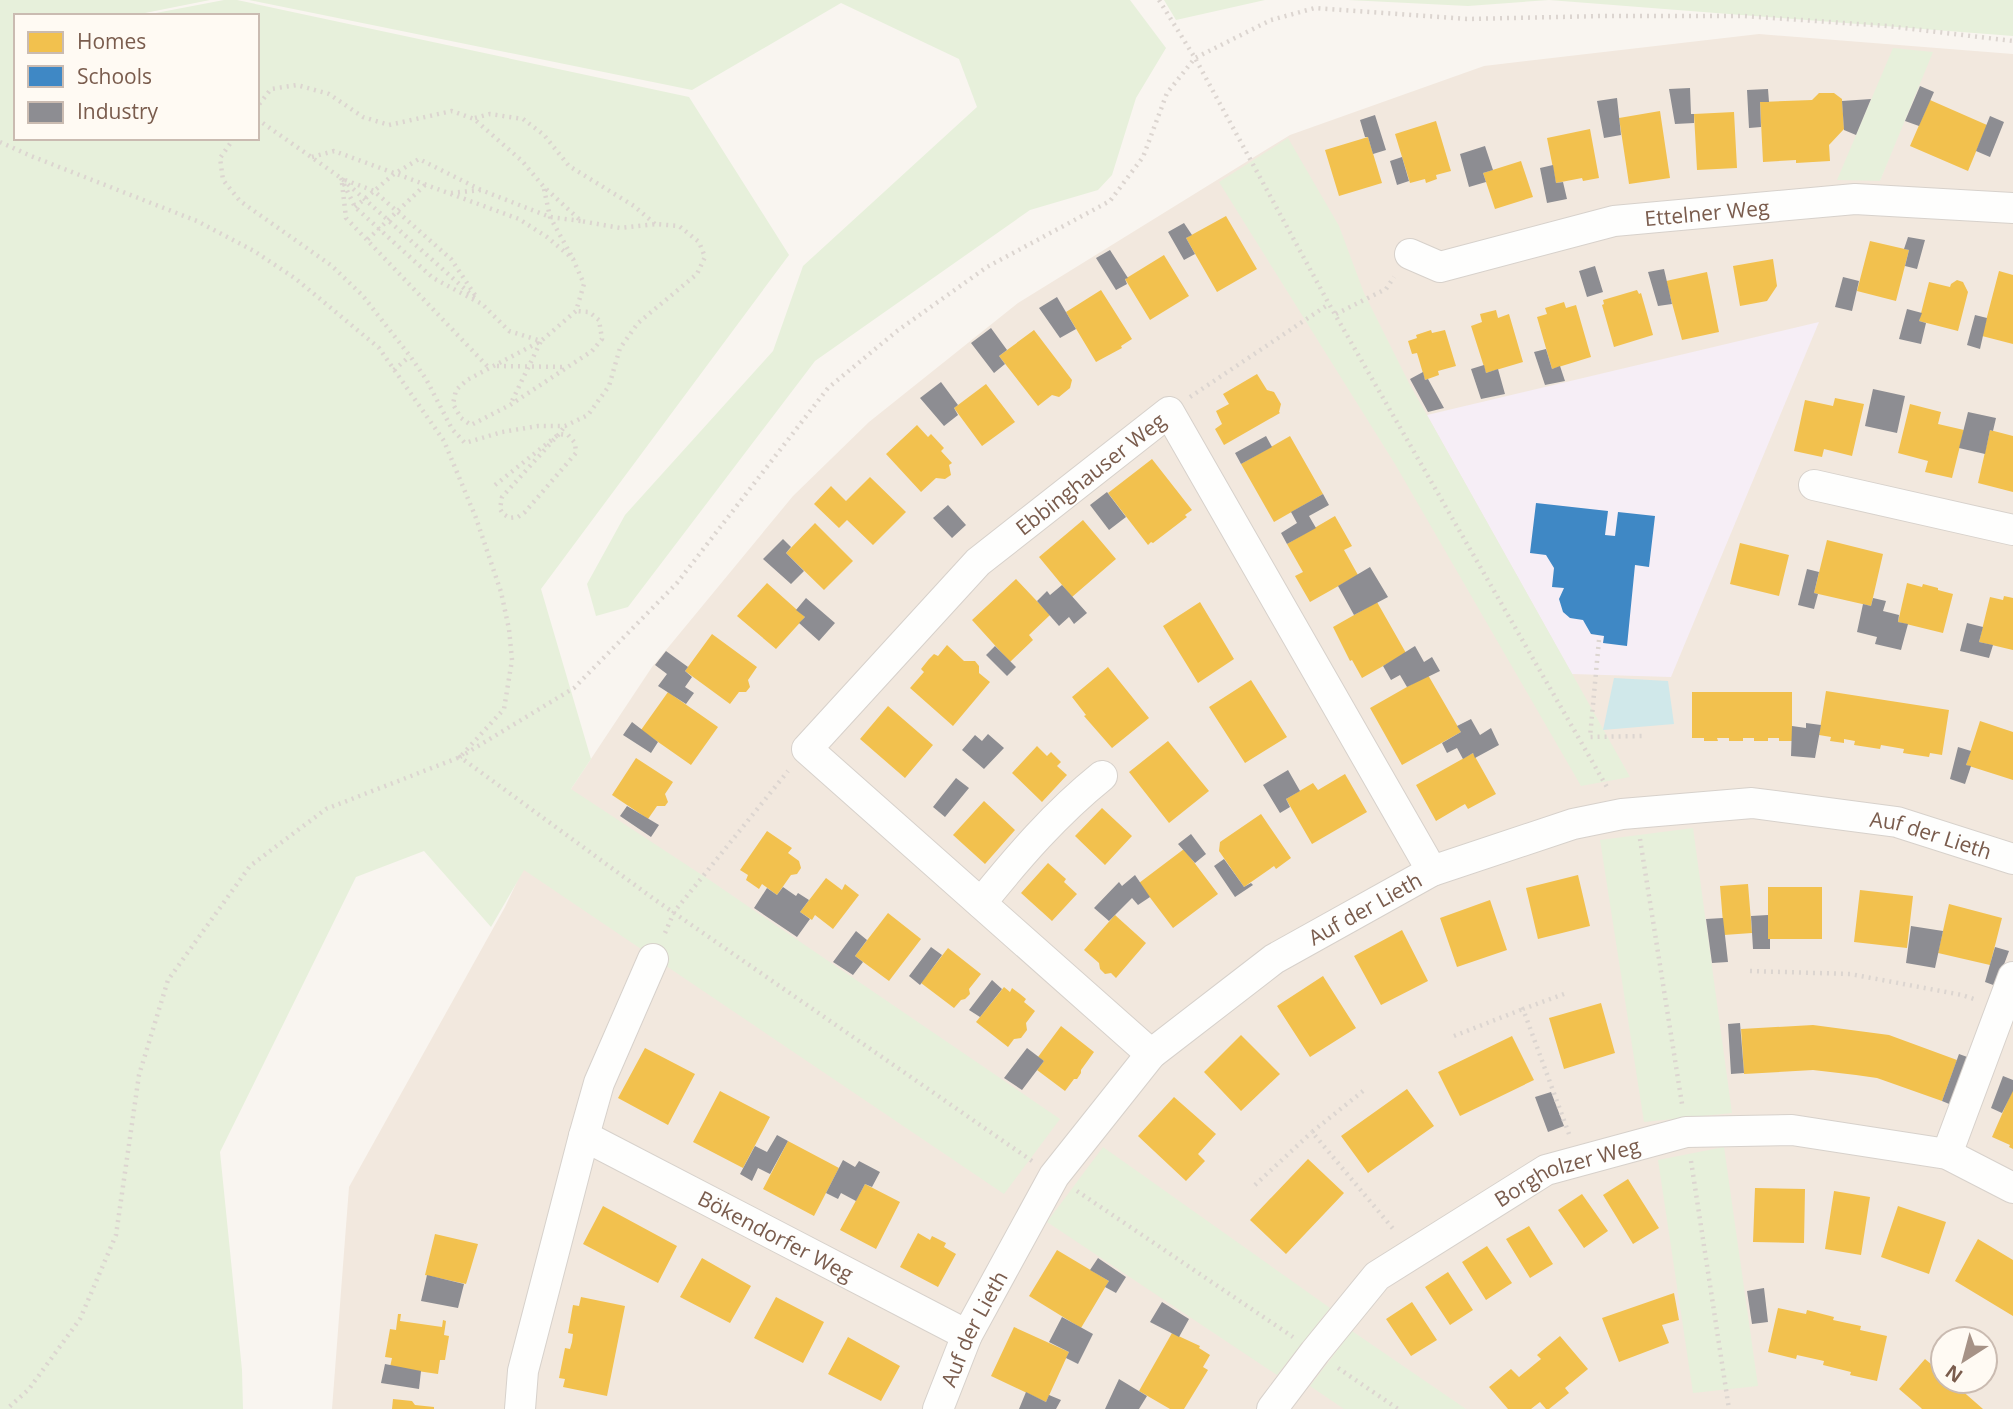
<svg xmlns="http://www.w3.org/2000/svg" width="2013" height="1409" viewBox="0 0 2013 1409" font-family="'Open Sans',sans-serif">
<rect width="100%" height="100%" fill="#f9f5f0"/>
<path fill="#f2e8de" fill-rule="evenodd" d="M1759,34l254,20v1355h-1681l17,-222 156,-280 18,-38 48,-80 81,-122 141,-171 76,-74 149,-119 272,-168 194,-69zM1932,52l-52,128h-42zM1943,1339h42v42h-42z"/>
<path fill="#f6eef6" d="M1819,322l-148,355 -99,-3 -145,-259z"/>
<path fill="#e7f0db" d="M0,0h210l-80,16h-114v122h241v-122h-117l84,-16h13l452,97 100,158 -248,334 50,170 -20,30 140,92 349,238 -56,75 -480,-324 -33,57 -67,-76 -68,26 -136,275 22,218 1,39h-243z
M249,0h881l36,48 -30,50 -24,77 -14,15 -68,20 -215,151 -187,246 -32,9 -9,-32 38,-69 148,-164 30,-85 174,-159 -18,-48 -118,-56 -149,87z
M1164,0h101l-89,20z
M1348,0h665v36l-464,-36 -81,6z
M1893,48l40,4 -53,129 -43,-1z
M1288,138l51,88 25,67 45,90 221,394 -49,9 -186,-322 -176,-282z
M1693,828l39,285 -88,9 -44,-282z
M1103,1147l227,161 -53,67 -230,-153z
M1724,1147l34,239 -65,7 -35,-233z
M1352,1331l114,78h-122l-34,-23z"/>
<path fill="#d0e8ea" d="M1614,678l54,3 6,43 -71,6z"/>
<path fill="#f2c14e" d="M1819,93h15l8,6 2,30 -15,16 1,16 -34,2v-3l-33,2 -3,-60 52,-2z
M1930,100l57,25 -19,46 -58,-25z
M1660,111l10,67 -41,6 -10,-66z
M1734,112l3,56 -40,2 -3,-56z
M1436,121l15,50 -15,4 1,4 -11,4 -1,-4 -15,4 -15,-49z
M1590,129l9,49 -16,3 -1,-3 -26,5 -9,-45z
M1368,137l14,46 -43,13 -14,-46z
M1521,161l12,36 -38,12 -12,-36z
M1226,216l31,53 -40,23 -31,-54z
M1870,241l39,9 -13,51 -39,-10z
M1164,255l25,41 -39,24 -25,-41z
M1773,259l4,27 -10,15 -27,5 -7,-40z
M1999,271l14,4v69l-31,-8z
M1707,272l12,60 -37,8 -16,-59z
M1957,280l6,2 5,10 -10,39 -39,-10 10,-39 21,5 1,-3z
M1101,290l31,49 -11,7 1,2 -26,14 -30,-50z
M1637,290l2,4 2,-1 12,42 -39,12 -12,-42 2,-1 -1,-4z
M1564,302l2,6 10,-3 15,52 -39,12 -15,-52 10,-3 -2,-6z
M1496,310l2,8 11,-4 14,48 -37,11 -15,-47 11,-4 -2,-8z
M1034,330l38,50 -2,8 -11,9 -7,-2 -14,11 -39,-50z
M1431,330l1,3 13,-3 11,36 -18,5 1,4 -14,5 -8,-27 -5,1 -4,-13 9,-3 -1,-3z
M1257,374l10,16 7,2 7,12 -2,8 1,1 -56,32 -9,-16 7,-5 -6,-13 13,-7 -6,-10z
M986,384l29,38 -33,24 -28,-38z
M1835,398l29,6 -12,52 -28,-7 -2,8 -28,-6 11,-51 28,6z
M1910,404l31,8 -3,12 26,6 -12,48 -27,-6 3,-11 -30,-8z
M917,425l11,12 3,-3 13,14 -3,3 11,12 -3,2 2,10 -6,4 -9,-1 -15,14 -35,-38z
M1990,430l23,6v56l-35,-9z
M1290,436l33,58 -49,28 -33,-58z
M1152,459l40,51 -7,5 2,2 -34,26 -2,-1 -3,3 -40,-52z
M870,477l36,35 -33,33 -26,-25 -8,8 -25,-24 17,-18 15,15z
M1335,516l17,30 -8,4 14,25 -48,27 -15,-26 8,-4 -16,-28z
M1083,520l33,39 -44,38 -33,-40z
M815,523l38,38 -29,29 -38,-37z
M1827,540l56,14 -12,52 -57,-13z
M1740,543l49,12 -10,41 -49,-12z
M1016,579l34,36 -21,20 4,5 -23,22 -38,-42z
M767,583l38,34 -29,32 -39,-33z
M1907,583l15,4 1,-3 15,4v2l15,4 -10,39 -45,-11z
M2004,596l9,2v52l-34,-8 11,-45 13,3z
M1200,602l34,57 -36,24 -35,-57z
M1377,602l29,51 -44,25 -10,-18 -2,1 -17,-34z
M712,634l45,33 -9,13 2,7 -4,5h-7l-9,12 -45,-33z
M947,645l17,16h11l4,5v7l11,9 -37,44 -43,-38 14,-16 -3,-3 8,-10 5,-5 4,2z
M1108,667l41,51 -37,30 -28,-32 2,-1 -14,-18z
M1428,675l33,57 -59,33 -32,-57z
M1251,680l36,57 -42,26 -36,-56z
M1826,691l123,19 -7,45 -12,-2 -1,4 -20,-3 -6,-1 1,-4 -23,-4 -1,4 -26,-4 1,-4 -11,-2v4l-14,-2 1,-4 -12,-2z
M668,692l50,35 -27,38 -50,-35z
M1692,692h100v49h-13v-3h-11v3h-14v-3h-11v3h-14v-3h-12l1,3h-14v-3h-12z
M888,706l45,39 -28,33 -45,-39z
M1980,721l33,11v48l-47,-15z
M1168,741l41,50 -40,32 -40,-51z
M1037,746l10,10 4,-4 10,10 -4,4 10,9 -25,27 -30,-29z
M1473,753l23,41 -28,15 -3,-5 -29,17 -20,-36z
M636,758l37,24 -8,12 3,8 -3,4h-8l-9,13 -36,-24z
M1345,774l22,38 -55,32 -26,-45 27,-16 5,7z
M984,801l31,29 -30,34 -32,-29z
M1102,808l30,28 -27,29 -30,-29z
M1261,814l30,44 -15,11 -2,-3 -30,21 -25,-36 1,-9z
M767,831l25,17 -4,5 11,8 2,7 -4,6 -6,1 -14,20 -15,-11 -3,5 -13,-9 2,-5 -8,-5z
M1184,849l34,45 -45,34 -34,-45z
M1048,863l18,16 -2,3 13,12 -25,27 -31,-28z
M1578,875l12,51 -52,13 -12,-51z
M826,878l16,12 3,-6 14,11 -26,34 -18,-14 -3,5 -12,-8z
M1748,884l4,49 -28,2 -4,-49z
M1768,887h54v52h-54z
M1860,890l53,6 -6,52 -53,-6z
M1490,900l17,50 -50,17 -17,-49z
M1949,904l53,14 -12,47 -52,-12z
M888,913l33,26 -32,42 -34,-25z
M1115,915l31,28 -30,35 -5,-5 -6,1 -5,-5 -1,-6 -15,-13z
M1402,930l26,51 -47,24 -27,-49z
M948,948l33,26 -12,15 1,5 -5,5 -4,1 -7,8 -33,-25z
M1323,976l33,52 -46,29 -33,-51z
M1004,987l6,5 2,-4 8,6 6,5 -2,3 11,9 -9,12 1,7 -6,8 -7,1 -6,8 -32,-25z
M1601,1003l14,50 -51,16 -15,-51z
M1813,1025l76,10 68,25 -15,41 -65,-23 -21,-3 -43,-5 -69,4 -3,-45z
M1061,1026l33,26 -13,18v3l-4,6h-3l-9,12 -28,-21 7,-9 -6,-4z
M1241,1035l39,39 -39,37 -37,-39z
M1512,1036l22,44 -74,36 -22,-44z
M645,1048l50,26 -27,51 -50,-27z
M1407,1089l27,37 -66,47 -27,-37z
M2013,1089v60l-4,-2 1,-2 -18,-8z
M720,1091l50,26 -27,51 -50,-26z
M1174,1097l42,37 -18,20 7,7 -19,20 -48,-45z
M788,1141l51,27 -25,48 -51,-27z
M1308,1159l36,34 -58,61 -36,-34z
M1628,1179l31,49 -26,16 -30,-49z
M865,1184l35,18 -24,47 -36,-19z
M1755,1188l50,1 -1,54 -51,-1z
M1834,1191l36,6 -9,58 -36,-6z
M1582,1194l26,37 -24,17 -26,-38z
M603,1206l74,40 -19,37 -75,-39z
M1898,1206l48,16 -17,52 -48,-17z
M1529,1226l24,38 -23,14 -24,-39z
M918,1233l12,7 2,-4 14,7 -2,4 12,7 -18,33 -38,-20z
M435,1234l43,10 -12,40 -41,-9z
M1978,1239l35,21v56l-58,-35z
M1487,1246l25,37 -26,17 -24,-38z
M1057,1250l52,31 -28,47 -52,-32z
M702,1258l49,28 -21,37 -50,-26z
M1448,1272l25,38 -23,15 -25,-38z
M1674,1293l5,27 -17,5 7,18 -50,19 -17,-44z
M581,1297l44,9 -18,90 -44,-9 2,-8 -6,-1 6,-30 5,1 2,-7 1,-8 -5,-1 5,-28 6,1z
M776,1297l48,25 -21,41 -49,-25z
M1412,1302l25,38 -26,16 -25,-37z
M1778,1308l28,6 1,-4 27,7 -1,3 28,6 -1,4 27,6 -10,45 -27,-6 1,-3 -28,-7 1,-4 -27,-6 -1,4 -28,-7z
M398,1314h3l-1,7 42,6 1,-7 3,1 -2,14 5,1 -4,24h-5l-2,14 -48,-7 2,-9 -7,-1 5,-28 6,1z
M1014,1327l55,25 -23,50 -55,-26z
M1172,1333l28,13 -1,2 11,7 -7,12 5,3 -24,39h-14l-31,-18z
M1560,1336l28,33 -23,19 4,5 -20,16h-3l-6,-7 -9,7h-23l-19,-22 22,-18 8,8 22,-18 -4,-4z
M848,1337l52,29 -19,35 -53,-27z
M1925,1359l18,15v7h8l32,28h-61l-2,-2 -21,-18z
M393,1399l19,2 3,4 19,2v2h-42z"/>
<path fill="#3f88c5" d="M1536,503l72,8 -3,24 10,1 3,-24 37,4 -6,51 -14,-2 -8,81 -24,-3 1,-7 -13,-2 -8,-14 -13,-2 -7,-6 -4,-13 5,-11 -12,-1 2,-19 -8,-13 -16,-2z"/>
<path fill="#8d8d92" d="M1920,86l14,6 -15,34 -14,-5z
M1690,88l1,26h3v9l-19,1 -6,-35z
M1768,89l1,13h-9l1,25 -12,1 -2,-38z
M1617,98l4,37 -17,3 -7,-37z
M1871,99l-15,36 -12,-5 -2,-29z
M1375,115l11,35 -13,4 -5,-17h-3l-5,-17z
M1990,116l14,6 -14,35 -14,-6z
M1485,146l8,24 -10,3 3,9 -17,5 -9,-33z
M1402,157l7,24 -12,4 -7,-24z
M1553,165l3,18 7,-1 4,17 -20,4 -7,-35z
M1184,223l8,12 -6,3 9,16 -11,6 -16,-28z
M1908,237l17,3 -8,29 -12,-3 4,-16 -5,-1z
M1110,250l18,28 -3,1 2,5 -11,6 -20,-32z
M1595,266l8,26 -16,5 -8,-26z
M1664,269l8,35 -14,2 -10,-34z
M1843,277l16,4 -7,30 -17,-4z
M1057,297l19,32 -16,9 -21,-30z
M1907,309l15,4 -3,8 7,2 -5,21 -22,-5z
M1975,315l12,3 -7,31 -13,-4z
M991,328l16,22 -8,6 6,8 -11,9 -23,-30z
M1546,349l6,20 8,-3 5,15 -20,4 -11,-33z
M1484,365l2,8 12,-4 7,25 -24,5 -10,-30z
M1423,372l2,8 3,-1 16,29 -16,4 -18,-33z
M941,382l17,23 -4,3 4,7 -14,11 -24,-28z
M1873,389l32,7 -8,37 -32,-7z
M1968,412l28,6 -3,13 -3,-1 -5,24 -26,-6z
M1266,436l6,11 -31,17 -6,-11z
M1107,492l19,25 -17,13 -19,-25z
M1323,494l6,11 -20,11 7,12 -29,16 -6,-11 16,-10 -6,-11z
M948,505l18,20 -14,13 -19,-20z
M783,539l8,8 -5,6 18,18 -13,13 -28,-25z
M1370,567l18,30 -34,18 -16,-29z
M1807,569l12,3 -5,21 4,1 -4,15 -16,-4z
M1062,585l25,28 -13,11 -5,-7 -10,9 -22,-25 10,-10 3,4z
M806,598l29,25 -16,18 -20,-18 6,-6 -9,-7z
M1873,598l13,3 -3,10 16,4 -1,7 10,2 -7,26 -26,-6 2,-7 -20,-5 6,-28 8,2z
M1967,623l16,4 -4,15 14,3 -4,13 -29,-7z
M995,646l21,21 -9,9 -21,-21z
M1415,646l9,16 8,-5 8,14 -33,16 -7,-12 -9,5 -8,-14z
M666,651l22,16 -3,4 7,6 -7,10 9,6 -8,11 -28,-18 9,-12 -12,-9z
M1471,719l9,16 11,-7 8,17 -24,13 -2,-5 -10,6 -6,-11 -10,5 -5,-10 19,-11 -4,-6z
M632,722l26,20 -7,11 -28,-18z
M1806,723l15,2 -6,33 -24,-2 1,-30 14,2z
M988,734l16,14 -20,21 -22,-19 13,-15 7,6z
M1958,747l13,4 -5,14 5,1 -6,18 -15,-5z
M1288,770l12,21 -14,8 4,8 -10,6 -17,-28z
M956,778l13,10 -24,29 -12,-10z
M627,806l32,19 -8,12 -31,-21z
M1191,834l15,20 -11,9 -17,-19z
M1224,859l20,28 7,-4 2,2 -18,12 -21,-31z
M1135,875l15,22 -12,8 -6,-7 -23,23 -15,-13 25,-26 3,4z
M783,887l13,9 2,-3 11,7 -9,12 10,7 -13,18 -43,-29 13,-20 10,7z
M1768,915v24h2v10h-17l-2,-33z
M1723,918l5,44 -16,1 -6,-44z
M1911,926l32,5 -8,37 -29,-5z
M856,931l11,9 -12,16 8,6 -10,13 -20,-13z
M931,947l11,8 -22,30 -11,-9z
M1995,947l14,4 -13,35 -11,-4z
M992,980l10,9 -22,28 -11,-7z
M1740,1023l4,50 -13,1 -3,-50z
M1027,1048l17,13 -22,29 -18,-12z
M1959,1054l11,4 -16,48 -12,-5z
M2003,1076l10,4v11l-11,22 -11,-5z
M1551,1092l13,34 -16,6 -13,-35z
M777,1135l11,6 -18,33 -12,-6 -6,13 -12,-7 15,-28 12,6z
M843,1160l12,7 4,-6 21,11 -8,15 -7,-3 -9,17 -15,-8 -3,6 -12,-6z
M1098,1258l28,19 -10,16 -11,-6 4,-6 -19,-11z
M427,1275l37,9 -6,24 -37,-7z
M1764,1288l4,34 -16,2 -5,-33z
M1162,1302l27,17 -10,18 -29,-15z
M1062,1317l31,17 -15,30 -12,-6 3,-6 -20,-10z
M385,1364l36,7 -2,18 -38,-6z
M1119,1379l28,17 -8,13h-34z
M1026,1392l20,10 3,-7 12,5 -5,9h-37z"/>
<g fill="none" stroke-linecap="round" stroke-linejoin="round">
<g stroke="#d7d1cb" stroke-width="32">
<g id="minor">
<path id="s1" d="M1410,254l30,13 174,-46 241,-22 158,9"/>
<path d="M1814,485l199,45"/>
<path d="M981,903c37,-46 75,-90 121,-127"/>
<path id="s2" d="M1151,1054l-344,-305 171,-187 191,-150 263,459"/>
<path d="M584,1136l15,-53 54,-124"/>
<path d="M1947,1154l66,-177"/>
<path id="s3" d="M520,1409l3,-38 61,-235 383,199"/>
<path id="s4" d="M938,1409l29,-74 87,-159 97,-122 123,-95 158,-88 141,-47 49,-10 130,-11 145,19 116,37"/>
<path id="s5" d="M1272,1409l43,-57 62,-76 169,-106 140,-38 106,-2 155,24 66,34"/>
</g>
</g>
<path stroke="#dcd5d0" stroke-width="4.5" stroke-dasharray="2 5" stroke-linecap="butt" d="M1159,0l36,58 134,246 279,485
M475,118l15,-4 33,5 21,16 25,31 65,40 21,18
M257,119l84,59 135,121
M234,138l-14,20 3,22 17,21 92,65 31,30 47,60 16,23 26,50 13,14 37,-11 36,-6h27l23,-11 21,-29 11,-38 18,-25 59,-49 8,-17 -6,-15 -20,-16 -23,-2 -36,4 -39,-7 -37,-34 -22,-26 -48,-42 -22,-8 -63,14 -26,-8 -34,-23 -32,-9 -26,4 -14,18
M0,142l31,14 166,65 57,30 42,28 83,69 65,93 32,77 25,74 8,37 3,31 -8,49 -44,48 -134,52 -76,57 -82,114 -29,95 -23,160 -36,84 -51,70 -22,20
M312,157l22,-6 185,68 28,18 26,22 11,25 -8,27 -35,30 -74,39 -11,10 -3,14 8,14 10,7 39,-20 82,-54 10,-12 -3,-19 -10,-8 -13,-1
M341,178l14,29 78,71 49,26 27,27 32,10 -30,62
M345,180l29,11 77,68 26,39
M342,183l4,35 21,22
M425,185l-58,55 123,129
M544,189l6,28 21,38
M451,193l30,-3 69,27 31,4
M355,207l39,-33 25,-15 62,31
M1336,314l50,-25 8,-12
M497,366l68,1
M394,370l16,-14
M1190,397l139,-93
M495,485l64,-51 9,1 7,8 1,10 -51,59 -7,5 -8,1 -7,-4 -3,-5 2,-12 57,-63 6,-8
M1599,640l-9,97 52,-1
M1640,839l42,265
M665,933l9,-21 114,-141
M1750,971l100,3 112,21 15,5
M1564,994l-41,15 46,125
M1454,1036l69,-27
M1363,1091l-51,41 83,99
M1032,1161l-378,-262 -194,-142 114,-69 103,-105 151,-195 69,-57 90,-64 123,-66 33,-44 24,-64 28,-35 76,-38 44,-12 152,11 136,-3h141l143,10 126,15
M1691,1161l38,248
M1255,1185l57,-53
M1077,1191l216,146
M1338,1368l60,41"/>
<use href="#minor" stroke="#fefefd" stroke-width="30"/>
</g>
<g text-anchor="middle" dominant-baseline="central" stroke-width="7" stroke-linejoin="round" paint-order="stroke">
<g font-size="21" fill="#7a5c4d" stroke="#fffaf3">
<text stroke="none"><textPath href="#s1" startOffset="306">Ettelner Weg</textPath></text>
<text stroke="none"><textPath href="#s2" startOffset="856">Ebbinghauser Weg</textPath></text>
<text stroke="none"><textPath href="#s4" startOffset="1264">Auf der Lieth</textPath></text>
<text stroke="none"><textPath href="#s4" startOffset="676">Auf der Lieth</textPath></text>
<text stroke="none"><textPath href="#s5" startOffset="388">Borgholzer Weg</textPath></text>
<text stroke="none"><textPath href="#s3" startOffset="497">Bökendorfer Weg</textPath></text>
<text stroke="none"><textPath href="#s4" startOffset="88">Auf der Lieth</textPath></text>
</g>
</g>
<rect x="14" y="14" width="245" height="126" fill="#fffaf3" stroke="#cabbb1" stroke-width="2"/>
<rect x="28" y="32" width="35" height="21" fill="#f2c14e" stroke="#cabbb1" stroke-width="2"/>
<text x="77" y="49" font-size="21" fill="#7a5c4d">Homes</text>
<rect x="28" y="66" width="35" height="21" fill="#3f88c5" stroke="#cabbb1" stroke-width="2"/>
<text x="77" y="84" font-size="21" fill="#7a5c4d">Schools</text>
<rect x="28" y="102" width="35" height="21" fill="#8d8d92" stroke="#cabbb1" stroke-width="2"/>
<text x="77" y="119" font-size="21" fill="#7a5c4d">Industry</text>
<g transform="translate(1964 1360) rotate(216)"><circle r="33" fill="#fffaf3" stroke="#cabbb1" stroke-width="2"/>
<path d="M0-5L12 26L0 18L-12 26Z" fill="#a69286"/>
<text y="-10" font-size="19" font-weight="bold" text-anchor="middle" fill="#7a5c4d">N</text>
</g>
</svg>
